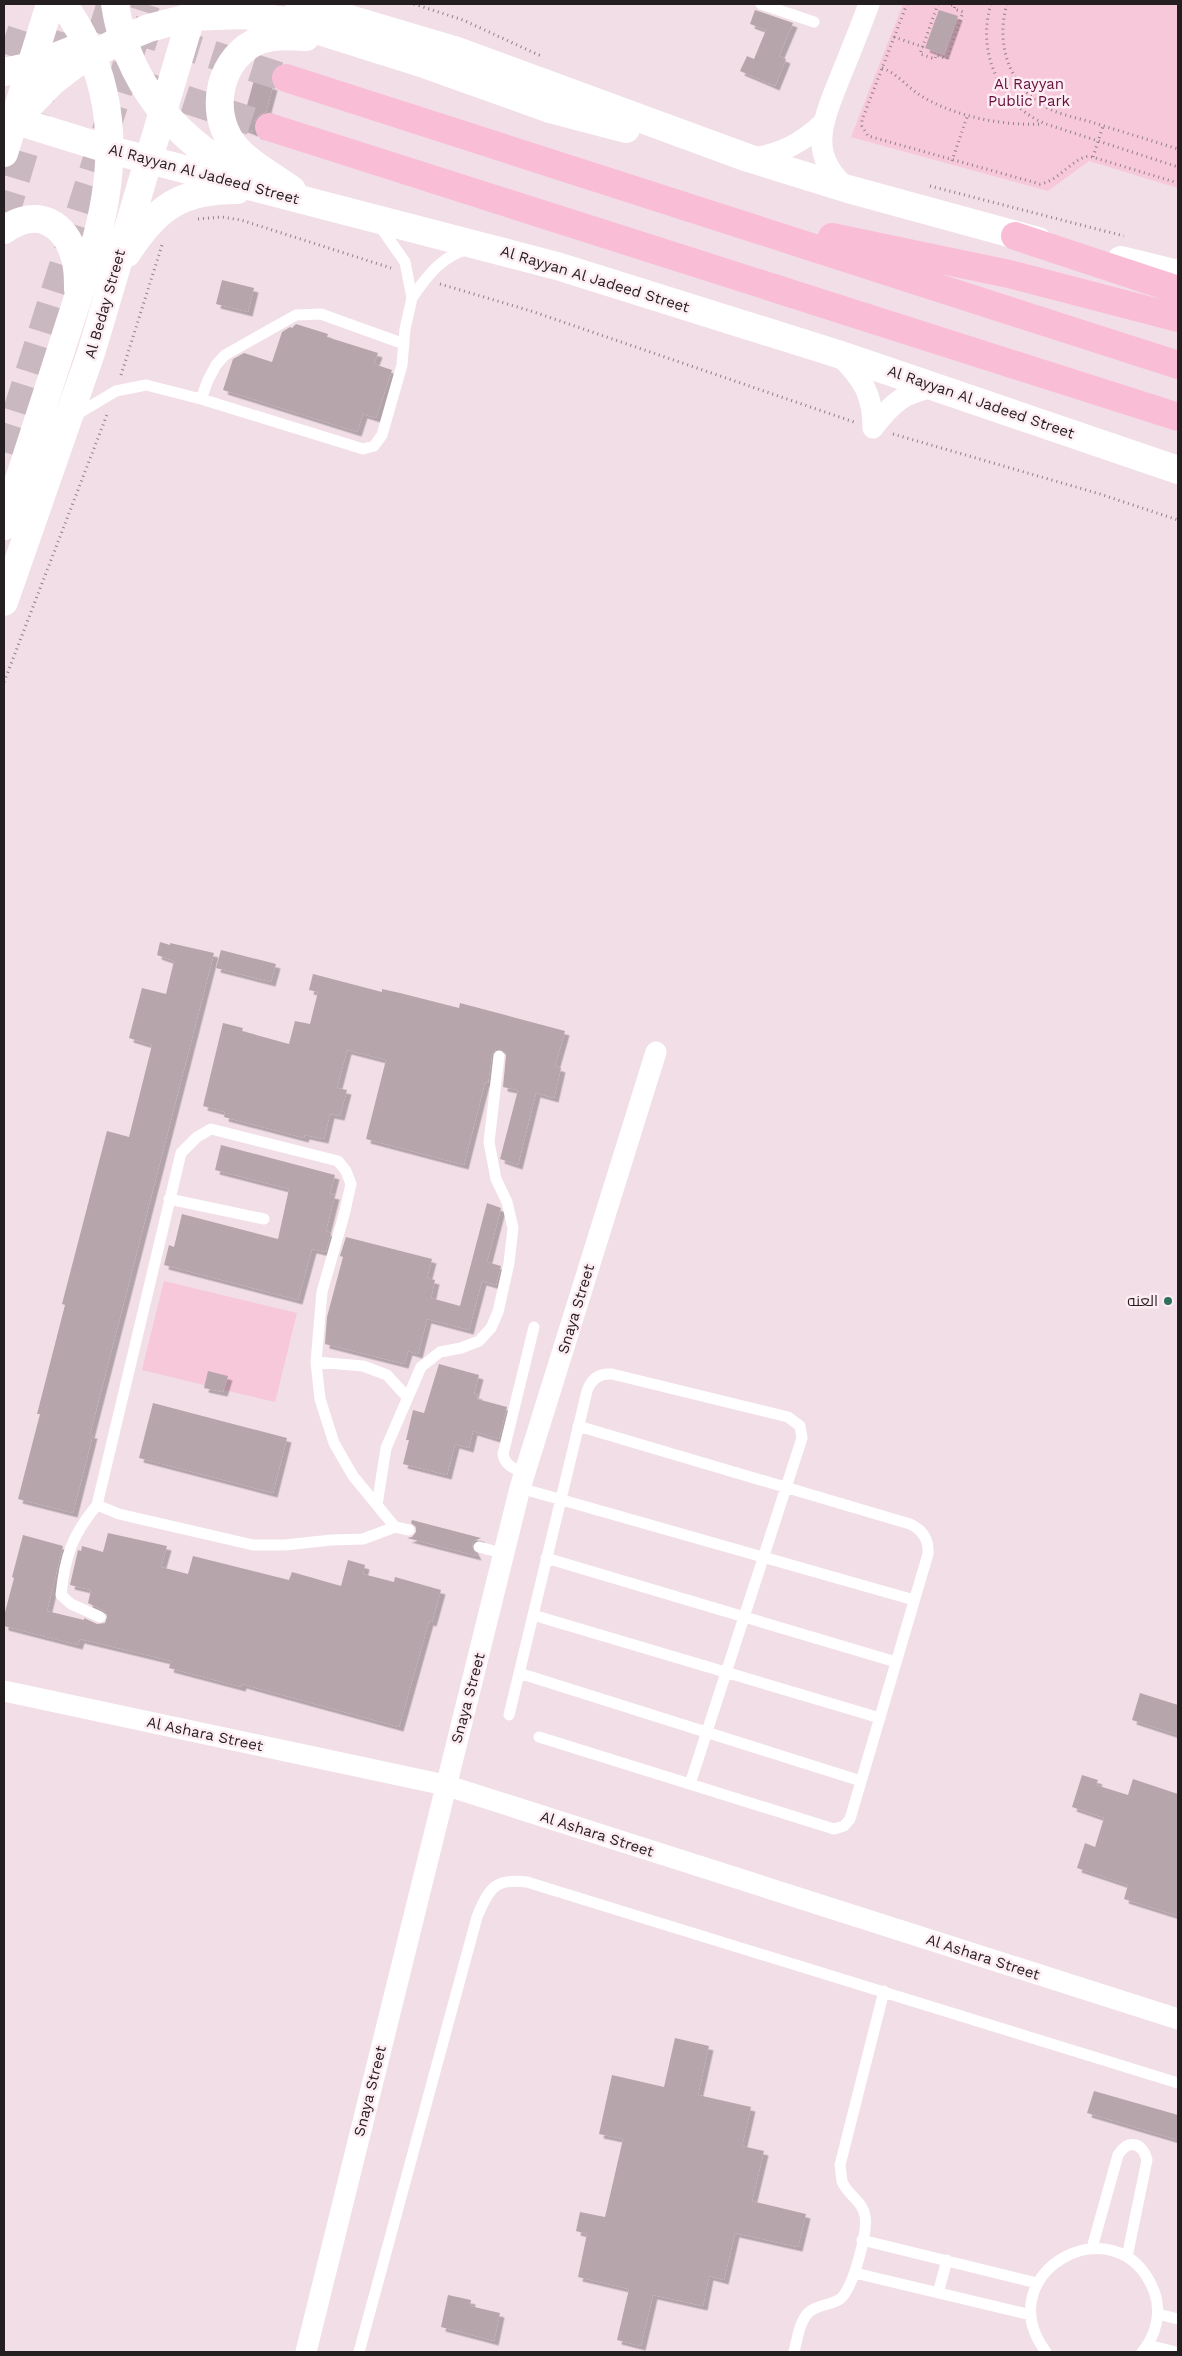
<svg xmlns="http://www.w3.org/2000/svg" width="1182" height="2356" viewBox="0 0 1182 2356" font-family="'Work Sans',Cairo,sans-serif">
<defs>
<filter id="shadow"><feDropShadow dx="4.5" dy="4.5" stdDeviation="0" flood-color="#0004"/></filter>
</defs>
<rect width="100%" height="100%" fill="#f2dee6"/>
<path fill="#f7c7da" d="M903,4h275v184l-89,-27 -41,30 -197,-54z
M164,1281l133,32 -22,89 -133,-32z"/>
<path fill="#b7a5ac" filter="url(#shadow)" d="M755,10l38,13 -14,33 7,3 -11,27 -35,-15 7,-15 7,3 12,-29 -16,-6z
M939,10l19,6 -14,39 -19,-7z
M254,80l19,6 -7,26 -7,3 -5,7v10l-13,-5z
M222,280l32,8 -6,24 -32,-8z
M296,324l32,10 -1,3 51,16 -4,11 18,6 -16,48 -13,-4 -6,18 -134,-42 10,-31 11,-6 28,9 10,-30 8,-5 2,1z
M160,942l10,3v-2l44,10 -124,481h3l-20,79 -55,-14 22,-85h-3l28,-109 -3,-1 45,-173 22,6 23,-92 -23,-7 13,-50 24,6 8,-33 -17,-6z
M221,950l55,14 -5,18 -55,-14z
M313,974l69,18v-3l18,4 59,15 1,-5 105,28 -10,35 6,2 -7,30 -18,-5 -18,72 -18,-6 18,-69 -15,-3 3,-31v-3l-6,-4h-4l-4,6 -4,28 -3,-1 -21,83 -98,-26 20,-79 -39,-10 -10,38 10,2 -7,26 -10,-2 -6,25 -19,-4 -1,3 -80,-21 1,-5 -22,-6 20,-83 20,5 -1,3 47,13 6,-23 15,3 8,-32 -9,-2z
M221,1145l114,30 -5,19 5,1 -9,36 5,2 -5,19 -14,-3 -14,51 -134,-35 5,-20 5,2 8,-33 96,25 11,-50 -74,-19z
M487,1203l14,5 -14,54 14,4 -5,19 -14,-4 -13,49 -42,-11 -9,35 -10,-3 -4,13 -79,-20 2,-27 16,-60 -3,-1 6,-19 86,22 -5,19 8,2 -4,18 29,8z
M439,1364l40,11 -5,19 4,1 -1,4 30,8 -8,32 -26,-8 -4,17 -14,-4 -8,31 -44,-11 6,-24h-3l7,-30 11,3z
M208,1371l20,5 -5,16 -19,-4z
M153,1403l134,35 -14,55 -134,-35z
M412,1520l69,18 -7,3 -2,5 5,10 -70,-18 5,-1 4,-5v-5l-5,-4z
M108,1533l59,13 -6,21 27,7 5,-18 96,24 3,-8 49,14 7,-26 17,5 -2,9 31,8 1,-5 46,13 -9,32 -3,-1 -30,106 -157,-43 -1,3 -72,-19 2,-7 -91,-22 -2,6 -74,-19v-10l10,-38 -2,-1 11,-42 40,11 -16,65 37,9v-2l13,6 8,-1 2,-6 -1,-5 -18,-9 3,-13 -21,-5 8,-35 3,1 1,-5 21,6z
M1140,1693l38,12v30l-46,-15z
M1082,1775l16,5 -2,5 32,10 5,-16 45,15v122l-54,-17 4,-14 -51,-17 8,-25 10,4 9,-29 -32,-11z
M675,2038l34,8 -11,49 53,12 -9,39 22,5 -12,50 54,13 -8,33 -63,-14 -11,47 -15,-4 -6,30 -50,-11 -12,51 -24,-6 12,-51 -51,-12 9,-43 -11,-3 4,-19 25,5 18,-78 -24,-5 13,-59 52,12z
M1094,2091l84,24v25l-91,-27z
M448,2295l23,5 -1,6 30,7 -6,28 -53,-14z"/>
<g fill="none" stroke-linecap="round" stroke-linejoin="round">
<path stroke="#c9b8bf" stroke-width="28" stroke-dasharray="28 14" stroke-linecap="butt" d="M52,4l234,74
M4,39l55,18
M145,86l124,41
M4,219l64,-215
M4,452l142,-448"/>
<path stroke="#8f8287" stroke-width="3" stroke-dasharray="1 4" stroke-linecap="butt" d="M414,4l49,16 78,36
M907,4l-45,116v6l6,10 172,48c19,-3 31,-25 49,-28l89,27
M938,4l-18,50 15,5 1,-4 11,4 16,-47 -9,-3 1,-3 -6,-2
M991,4c-15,47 9,102 55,120l132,43
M1007,4c-11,37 0,78 34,100 14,10 33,13 50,18 29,9 58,18 87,27
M894,37l29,10
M882,68c17,6 25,20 41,29 34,20 80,29 120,27
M1093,157l10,-31
M952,161l16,-47
M930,186l194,50
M198,219l24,-2 19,3 150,48
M440,284l91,27 323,111
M121,375l41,-130
M893,434l207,60 78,26
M4,682l104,-270"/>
<path stroke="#fff" stroke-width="11" d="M761,4l53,18
M412,298c14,-21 31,-44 58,-49
M201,399l7,-19 8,-15 9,-10 71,-40 25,-1 83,30
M74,416l42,-25 30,-6 55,14 162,50 11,-3 8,-11 20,-70 3,-36 7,-31 -7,-36 -26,-37
M169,1199l95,20
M316,1362l47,4 24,9 20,22
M525,1473c-10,-4 -20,-7 -22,-19l31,-127
M520,1488l394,112
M97,1505c-25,30 -32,51 -36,90l10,9 29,13
M377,1505l9,-57 35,-81 19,-15 21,-4 18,-7 12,-13 7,-16 11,-49 4,-35 -6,-26 -11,-23 -7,-37 10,-86
M395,1527l-42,-51 -19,-33 -14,-44 -4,-37 6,-70 22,-77 7,-31 -5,-13 -8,-10 -127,-32 -14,8 -16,16 -84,352 22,9 134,31h32l46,-5 32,-1 32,-12 14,3
M479,1547l26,7
M546,1558l350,104
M533,1615l347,103
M519,1673l342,108
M509,1715l78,-324c4,-12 12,-18 25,-17l176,43 12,9 2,12 -112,346
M539,1737l295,92 10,-3 6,-7 78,-265c1,-14 -5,-24 -18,-30l-332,-98
M862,2240l175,43
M1092,2248l26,-93c10,-16 24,-13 29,5l-20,97
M855,2273l176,42
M938,2293l9,-33
M1158,2314l20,5
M1148,2345l28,7
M359,2352l118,-435c12,-29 18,-39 50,-35l651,201
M794,2352c3,-12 5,-29 14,-39 9,-9 22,-7 32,-14 13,-10 28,-67 25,-83 -2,-15 -19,-22 -23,-35 -1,-5 -1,-11 -2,-16l44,-174
M1046,2352c-60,-80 72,-152 108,-61 8,21 2,45 -12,61"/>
<path stroke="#fff" stroke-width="21" d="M751,158c29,-3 51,-15 72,-35
M848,189c-43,-35 -24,-70 -7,-114 10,-24 19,-47 28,-71
M840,356c23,23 33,39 33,72
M873,428c19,-25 32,-37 64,-41
M4,1691l441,94 733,234
M306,2352l214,-864 136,-436"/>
<path stroke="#fff" stroke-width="28" d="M115,4c12,79 58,131 125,171
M299,4l158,47 291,107 100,31 190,52
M4,72l28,-6 53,-21
M4,117l107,33 446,116 281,88 340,116
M15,120l37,-38 22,-17 48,-26 27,-11 42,-11 52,-2 44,6 137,43 126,45 76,20
M4,153l46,-149
M292,190c-19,-14 -46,-28 -60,-47 -24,-34 -12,-87 28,-103 15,-5 30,-4 46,-3
M4,230c34,-24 63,-7 72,32 2,8 2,19 2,27
M127,253c30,-46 54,-63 110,-63
M1121,260l57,14
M4,526l89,-275c26,-88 25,-171 -30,-247
M4,602l87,-249 104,-349"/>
<path stroke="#fabdd6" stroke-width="28" d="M286,78l892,287
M269,127l909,290
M1015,236l163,54
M832,237l177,37 169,44"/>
</g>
<circle fill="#2f6f5d" stroke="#fdedf3" stroke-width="2" cx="1168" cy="1301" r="5"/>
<g text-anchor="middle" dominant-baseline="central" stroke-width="5" stroke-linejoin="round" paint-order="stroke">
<g font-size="15" fill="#660f3f" stroke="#fdedf3">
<text x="1029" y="84">Al Rayyan<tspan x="1029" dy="17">Public Park</tspan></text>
</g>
<g font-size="15" fill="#251e21" stroke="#fdedf3">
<text transform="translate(204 174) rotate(15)">Al Rayyan Al Jadeed Street</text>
<text transform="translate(595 279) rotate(17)">Al Rayyan Al Jadeed Street</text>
<text transform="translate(105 304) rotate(-74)">Al Beday Street</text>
<text transform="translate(981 402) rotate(19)">Al Rayyan Al Jadeed Street</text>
<text transform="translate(576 1309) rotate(-73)">Snaya Street</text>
<text transform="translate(468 1698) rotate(-75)">Snaya Street</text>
<text transform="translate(205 1734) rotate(12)">Al Ashara Street</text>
<text transform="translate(597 1834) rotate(18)">Al Ashara Street</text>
<text transform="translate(983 1957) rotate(18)">Al Ashara Street</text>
<text transform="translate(370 2091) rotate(-76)">Snaya Street</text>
</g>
<g font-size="15" fill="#251e21" stroke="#fdedf3" text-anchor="end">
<text x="1158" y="1301">العنه</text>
</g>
</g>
<rect width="1182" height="2356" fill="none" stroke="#251e21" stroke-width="10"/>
</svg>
